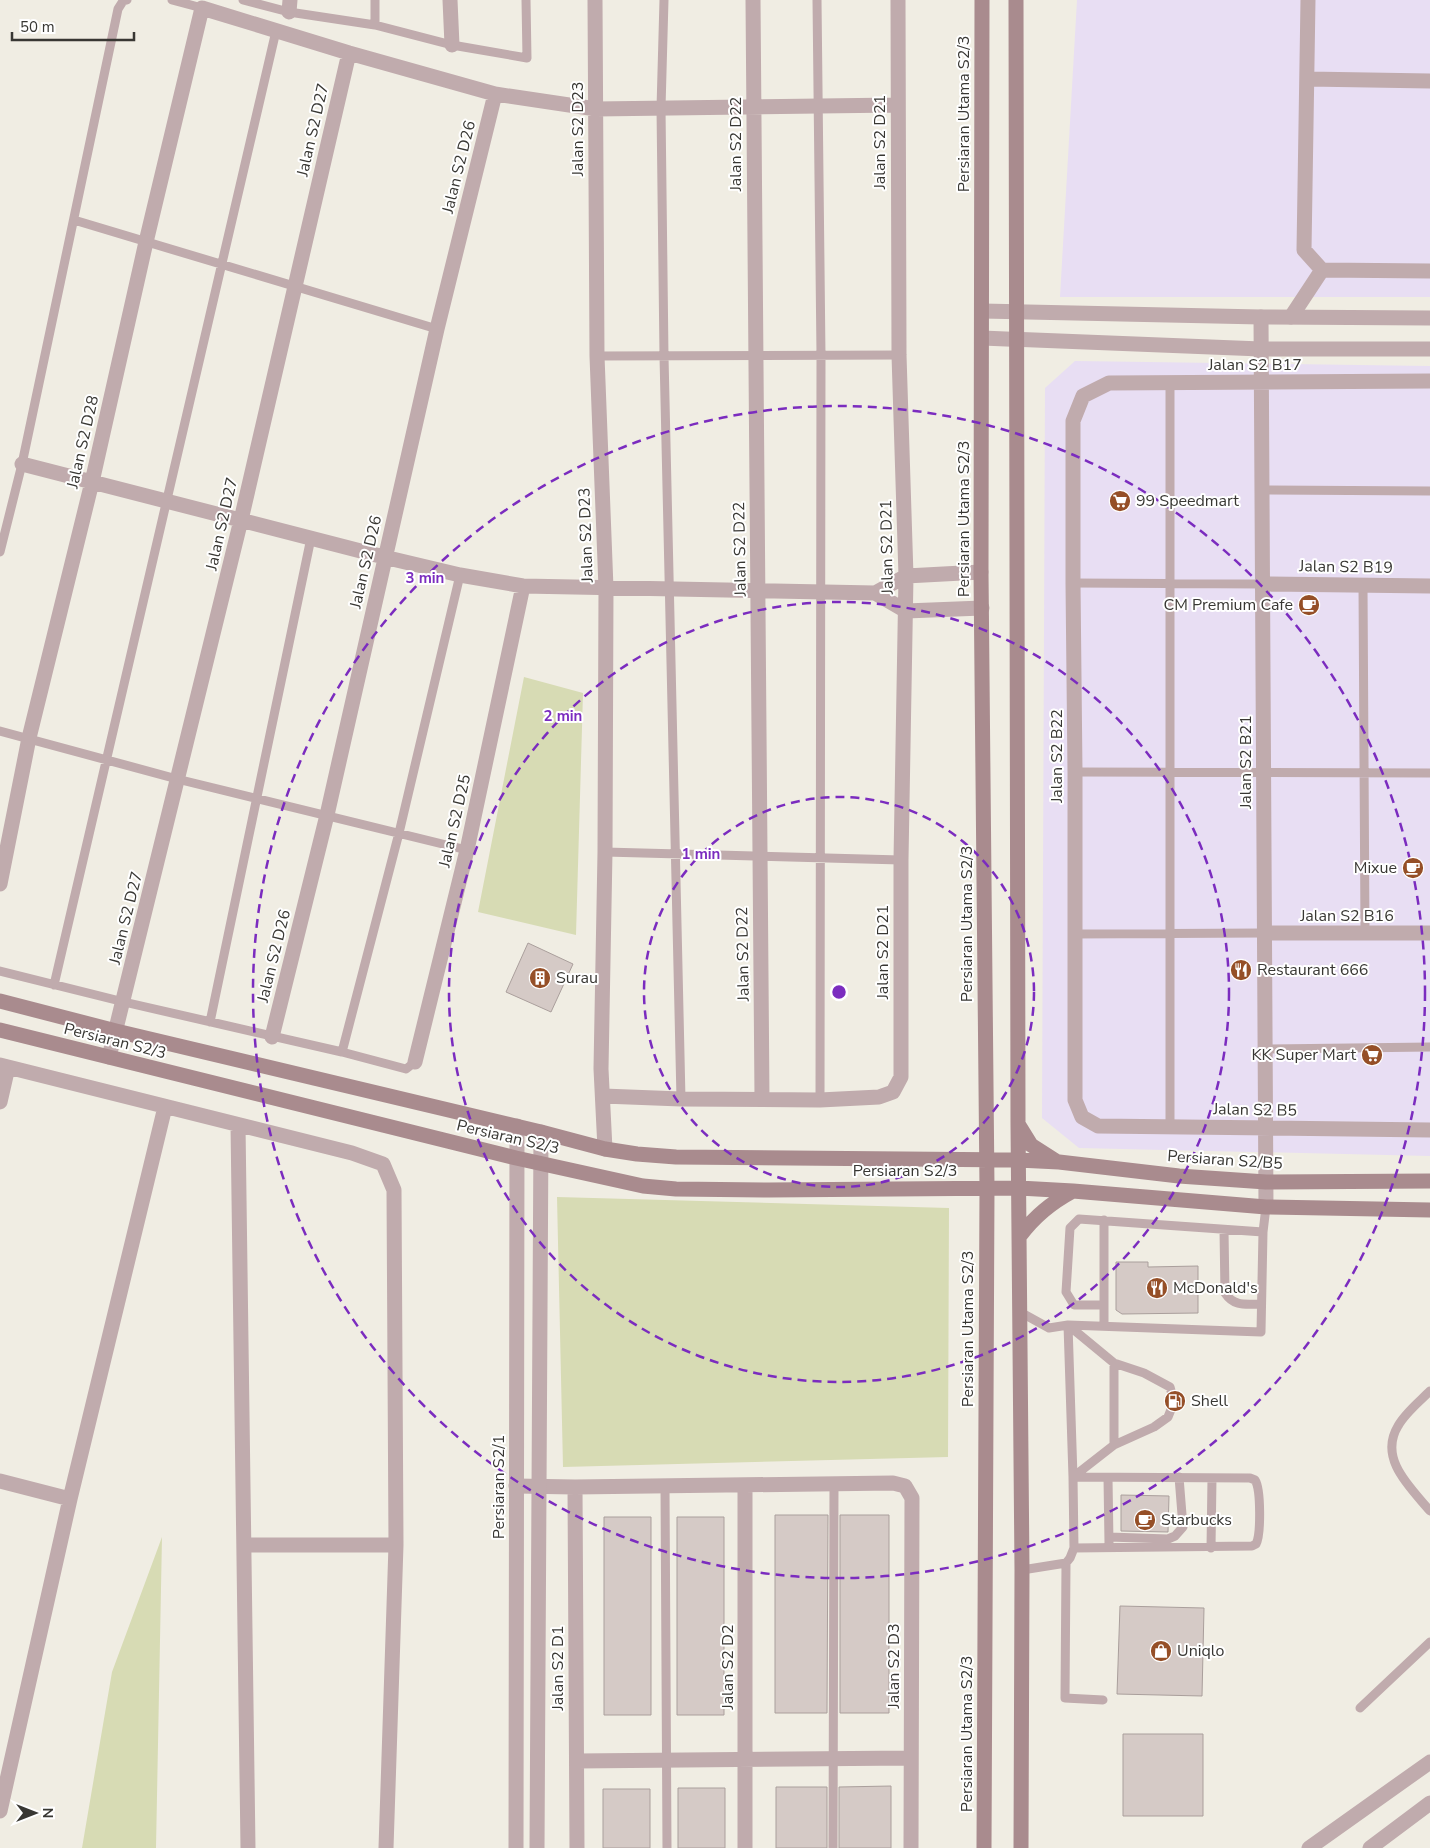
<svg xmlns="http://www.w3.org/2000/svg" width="1430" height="1848" viewBox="0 0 1430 1848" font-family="'Nunito Sans',sans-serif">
<rect width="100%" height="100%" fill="#f0ede3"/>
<path fill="#e8def3" d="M1077,0h353v297h-370z
M1075,361l355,5v790l-351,-8 -37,-30 3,-730z"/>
<path fill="#d7dbb4" d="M524,677l59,16 -7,242 -98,-23z
M557,1197l392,11 -1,249 -385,10z
M162,1537l-6,311h-74l30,-176z"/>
<path fill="#d5cac6" stroke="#aa9f9c" d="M528,943l45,21 -22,48 -45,-20z
M1116,1262h32v5l50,-1v47l-76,1 -6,-4z
M1121,1495l48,1 -1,36 -47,-1z
M775,1515h53l-1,198h-52z
M840,1515h49v198h-49z
M604,1517h47v198h-47z
M677,1517h47v198h-47z
M1120,1606l84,2 -2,88 -85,-2z
M1123,1734h80v82h-80z
M891,1786v62h-52v-61z
M776,1787h51v61h-51z
M678,1788h47v60h-47z
M603,1789h47v59h-47z"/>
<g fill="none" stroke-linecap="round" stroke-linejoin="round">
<path stroke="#c0abad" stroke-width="9" d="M172,0l30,8
M243,0l46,12 86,13 77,20 75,13 -1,-58
M375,0v25
M664,0l-3,108 3,248 17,743
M817,0l4,355 -1,745
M74,220l363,109
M597,356l302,-1
M1262,490l168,1
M0,552l22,-88 96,-455 5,-8 4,-1
M1073,583l190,1
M1363,585l2,348
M0,731l177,48 290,71
M1075,772l355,1
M605,852l296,8
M1074,934l190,-1
M0,971l124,31 218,50 64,17 9,-7
M54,985l222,-954
M210,1022l101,-484
M1265,1049l165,-2
M342,1052l57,-219 61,-258
M1170,1126v-743
M1104,1220v106
M1224,1230l1,63c9,14 21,11 36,11
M1104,1305h-30l-8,-13 4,-64 9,-9 184,13
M1020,1312l29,16 19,-3 193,7 2,-100 3,-25
M1068,1325l46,38 30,10 26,14 4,15 -6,15 -14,10 -40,18 -41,32
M1430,1391c-11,11 -25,22 -32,35 -20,33 13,62 32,85
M1114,1445v-82
M1073,1477l177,1 5,2c6,9 6,55 1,64l-4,2 -178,2
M1108,1478l1,65
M665,1486l2,362
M1109,1537l59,2 7,-3 8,-9 -4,-50
M1211,1548l1,-70
M1066,1563l-1,135 38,2
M1022,1570l44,-7 4,-5 4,-10 -1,-71 -5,-152
M1360,1708l70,-66
M833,1848l1,-364"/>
<path stroke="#c0abad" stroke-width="15" d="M450,0l2,45
M595,0l2,356 9,232 -1,264 -4,217 4,80
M753,0l9,1098
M1308,0l-4,250 18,20 108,1
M289,12l1,-12
M1308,79l122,2
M1261,317l5,890
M1291,317l31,-47
M1430,381l-321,2 -26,13 -10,25v162l2,189v328l7,17 16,9 332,4
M22,464l362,93 76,18 63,11 352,7 31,-17 75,-4
M1263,584l167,2
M875,593l31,18 76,-3
M0,884l29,-146 63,-256 54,-240 56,-234 147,45 146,41 101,15 301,-4
M1264,933h166
M272,1037l55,-222 110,-486 58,-235
M109,1057l132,-537 108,-467
M415,1062l52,-212 56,-264
M0,1065l352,88 31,11 11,26 2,355 -10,303
M603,1096l78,3 139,1 59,-3 14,-5 8,-15v-217l5,-284 -7,-221 -1,-355
M0,1102l8,-35
M238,1125l10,723
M0,1481l70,18
M745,1485v363
M516,1486l59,1 318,-4 12,3 7,12 -1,350
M575,1487l2,361
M244,1545h152
M577,1761l334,-3
M0,1811l70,-312 95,-392"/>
<path stroke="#c0abad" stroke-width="15" d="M982,311l279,6 169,1
M982,338l279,11h169
M516,1848l1,-722
M537,1848l4,-716
M1309,1848l121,-86
M1370,1848l60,-45"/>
<path stroke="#a98b8e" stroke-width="15" d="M982,0l-1,572 6,616 -3,660
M1016,0l2,1123 4,447 -1,278
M0,1001l116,30 425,101 64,17 32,5 39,3 342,3 41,2 120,14 87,6 164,-1
M0,1030l516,128 127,28 33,3 93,1 250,-2 54,3 193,16 164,3
M1018,1124l13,21 25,16
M1019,1237c16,-21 32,-34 54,-46"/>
</g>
<g fill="none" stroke="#7b2cbf" stroke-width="2.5" stroke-dasharray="9 6">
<circle cx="839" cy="992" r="195"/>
<circle cx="839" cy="992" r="390"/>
<circle cx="839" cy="992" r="586"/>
</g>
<defs>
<g id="supermarket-disc" transform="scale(1.125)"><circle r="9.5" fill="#954f27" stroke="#fff"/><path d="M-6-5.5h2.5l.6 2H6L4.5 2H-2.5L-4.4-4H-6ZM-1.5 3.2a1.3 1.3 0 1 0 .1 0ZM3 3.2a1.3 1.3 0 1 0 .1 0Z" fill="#fff"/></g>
<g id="cafe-disc" transform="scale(1.125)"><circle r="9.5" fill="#954f27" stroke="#fff"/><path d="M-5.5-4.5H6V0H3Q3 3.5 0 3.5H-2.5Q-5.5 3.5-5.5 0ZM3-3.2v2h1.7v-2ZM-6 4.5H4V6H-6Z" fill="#fff"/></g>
<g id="restaurant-disc" transform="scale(1.125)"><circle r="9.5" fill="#954f27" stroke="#fff"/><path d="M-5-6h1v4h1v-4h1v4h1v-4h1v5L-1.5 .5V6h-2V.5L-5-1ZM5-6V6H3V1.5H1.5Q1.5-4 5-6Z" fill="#fff"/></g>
<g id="building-disc" transform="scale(1.125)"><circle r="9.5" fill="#954f27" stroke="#fff"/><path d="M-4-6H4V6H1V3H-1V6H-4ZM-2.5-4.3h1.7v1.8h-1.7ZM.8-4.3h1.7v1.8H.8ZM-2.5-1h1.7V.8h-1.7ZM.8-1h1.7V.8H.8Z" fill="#fff"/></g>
<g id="fuel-disc" transform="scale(1.125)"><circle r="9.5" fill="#954f27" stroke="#fff"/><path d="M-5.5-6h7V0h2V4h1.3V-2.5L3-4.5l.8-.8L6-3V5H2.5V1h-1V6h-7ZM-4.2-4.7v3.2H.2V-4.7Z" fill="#fff"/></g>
<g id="shop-disc" transform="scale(1.125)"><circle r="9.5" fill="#954f27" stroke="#fff"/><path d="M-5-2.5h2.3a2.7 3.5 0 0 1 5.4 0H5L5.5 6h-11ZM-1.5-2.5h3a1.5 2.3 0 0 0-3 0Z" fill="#fff"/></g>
</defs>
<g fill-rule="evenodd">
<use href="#supermarket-disc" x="1120" y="501"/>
<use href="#cafe-disc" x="1309" y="605"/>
<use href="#cafe-disc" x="1413" y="868"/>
<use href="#restaurant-disc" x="1241" y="970"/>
<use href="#building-disc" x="540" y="978"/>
<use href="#supermarket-disc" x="1372" y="1055"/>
<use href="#restaurant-disc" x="1157" y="1288"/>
<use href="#fuel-disc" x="1175" y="1401"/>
<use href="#cafe-disc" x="1145" y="1520"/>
<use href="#shop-disc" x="1161" y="1651"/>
</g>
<g text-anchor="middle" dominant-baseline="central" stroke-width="4" stroke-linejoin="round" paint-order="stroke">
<g font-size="16" fill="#383733" stroke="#fff">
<text transform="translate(964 114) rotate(-90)">Persiaran Utama S2/3</text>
<text transform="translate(578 129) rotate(-90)">Jalan S2 D23</text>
<text transform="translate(313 130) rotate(-77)">Jalan S2 D27</text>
<text transform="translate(880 142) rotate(-90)">Jalan S2 D21</text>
<text transform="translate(736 144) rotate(-90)">Jalan S2 D22</text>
<text transform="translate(459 167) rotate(-76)">Jalan S2 D26</text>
<text x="1255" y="365">Jalan S2 B17</text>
<text transform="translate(83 442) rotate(-77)">Jalan S2 D28</text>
<text transform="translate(964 519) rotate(-90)">Persiaran Utama S2/3</text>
<text transform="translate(222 524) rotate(-77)">Jalan S2 D27</text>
<text transform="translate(586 535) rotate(-92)">Jalan S2 D23</text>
<text transform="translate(887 547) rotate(-91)">Jalan S2 D21</text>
<text transform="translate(740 549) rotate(-91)">Jalan S2 D22</text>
<text transform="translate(366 562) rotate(-77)">Jalan S2 D26</text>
<text transform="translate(1346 567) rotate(1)">Jalan S2 B19</text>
<text transform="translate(1057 756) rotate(-90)">Jalan S2 B22</text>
<text transform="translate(1246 762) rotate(-90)">Jalan S2 B21</text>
<text transform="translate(455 821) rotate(-77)">Jalan S2 D25</text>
<text x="1347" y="916">Jalan S2 B16</text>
<text transform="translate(126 918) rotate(-76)">Jalan S2 D27</text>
<text transform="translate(967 924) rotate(-90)">Persiaran Utama S2/3</text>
<text transform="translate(883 952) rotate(-90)">Jalan S2 D21</text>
<text transform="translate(743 954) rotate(-91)">Jalan S2 D22</text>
<text transform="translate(274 956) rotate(-76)">Jalan S2 D26</text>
<text transform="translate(115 1041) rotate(14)">Persiaran S2/3</text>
<text transform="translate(1255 1110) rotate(1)">Jalan S2 B5</text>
<text transform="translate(508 1137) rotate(13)">Persiaran S2/3</text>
<text transform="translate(1225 1160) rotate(4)">Persiaran S2/B5</text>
<text x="905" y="1171">Persiaran S2/3</text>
<text transform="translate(968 1329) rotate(-90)">Persiaran Utama S2/3</text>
<text transform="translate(499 1487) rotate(-90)">Persiaran S2/1</text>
<text transform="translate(894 1666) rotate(-90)">Jalan S2 D3</text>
<text transform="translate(728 1667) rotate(-90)">Jalan S2 D2</text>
<text transform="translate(558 1668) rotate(-90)">Jalan S2 D1</text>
<text transform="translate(967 1734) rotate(-90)">Persiaran Utama S2/3</text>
</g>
<g font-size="16" fill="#383733" stroke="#fff" text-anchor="start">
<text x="1136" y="501">99 Speedmart</text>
<text x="1293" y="605" text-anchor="end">CM Premium Cafe</text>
<text x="1397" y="868" text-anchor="end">Mixue</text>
<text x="1257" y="970">Restaurant 666</text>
<text x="556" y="978">Surau</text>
<text x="1356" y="1055" text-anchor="end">KK Super Mart</text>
<text x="1173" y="1288">McDonald's</text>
<text x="1191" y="1401">Shell</text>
<text x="1161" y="1520">Starbucks</text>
<text x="1177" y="1651">Uniqlo</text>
</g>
</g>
<circle cx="839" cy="992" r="8" fill="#7b2cbf" stroke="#fff" stroke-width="2.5"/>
<g font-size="15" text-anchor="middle" font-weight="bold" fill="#7b2cbf" stroke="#fff" stroke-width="4" stroke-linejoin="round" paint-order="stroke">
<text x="425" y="583">3 min</text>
<text x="563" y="721">2 min</text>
<text x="701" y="859">1 min</text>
</g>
<g transform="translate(35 1813) rotate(90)" stroke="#ffffff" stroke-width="4" paint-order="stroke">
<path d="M0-4L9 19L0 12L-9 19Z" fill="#383733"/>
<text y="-8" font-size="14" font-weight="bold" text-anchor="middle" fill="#383733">N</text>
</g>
<path d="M12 32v8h122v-8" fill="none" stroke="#383733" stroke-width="2.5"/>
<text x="20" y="32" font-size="15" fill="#383733" stroke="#ffffff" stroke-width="4" paint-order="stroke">50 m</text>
</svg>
